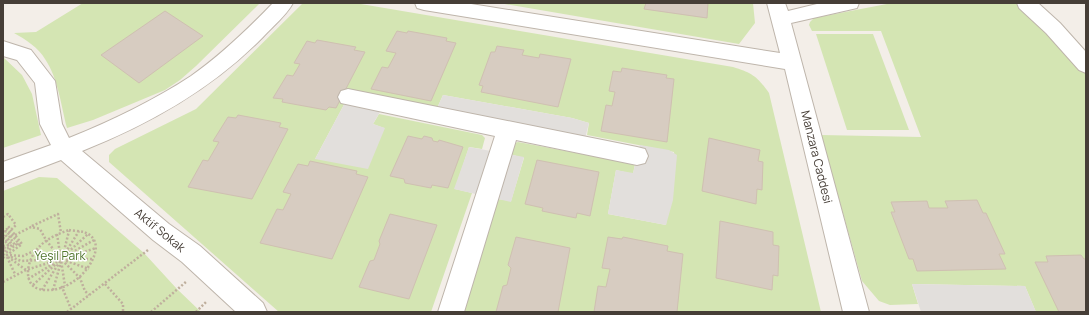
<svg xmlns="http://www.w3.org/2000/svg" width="1089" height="315" viewBox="0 0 1089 315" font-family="Manrope,sans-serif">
<rect width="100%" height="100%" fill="#f3eee8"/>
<path fill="#d4e5b3" d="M83,3h177l-64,63 -16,14 -15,10 -72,30 -26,8c-6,-23 -9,-50 -22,-69 -6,-11 -20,-20 -31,-26l22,-1z
M303,3h52l378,64c19,6 24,9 36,26l52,219h-362l39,-113 13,2 13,-43 -15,-4 3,-10 6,-2 117,22 -2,10 -17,-4 -8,44 58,11 8,-73 -87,-17 2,-12 -17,-5 -129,-23 -5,11 -6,1 -84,-10 -33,62 69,-31 -11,-4 6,-10 103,21 3,3 -3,11 -13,-2 -14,42 17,4 -41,119h-152l-170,-150v-7l6,-6 81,-40z
M499,3h254l2,20 -16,21z
M892,3h125l69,71v238h-50l-11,-26 -113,-2 6,20 -28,1 -11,-4 -17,-20 -41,-146 100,2 -40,-106h-69l-3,-6 1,-3 4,-4z
M816,34h57l36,96h-62z
M3,57l19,18 10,19 9,41 -38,13z
M39,177l18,1 87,75 33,36 24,23h-198v-121z"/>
<path fill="#e2dfdc" d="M443,95l129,23 17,5 -6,23 -149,-31z
M348,97l36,8 -11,19 12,4 -17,41 -53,-10z
M640,145l29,5 8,5 -4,45 -7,25 -58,-11 8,-44 17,3z
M469,147l55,10 -13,45 -57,-13z
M912,284l113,2 11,26h-115z"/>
<path fill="#d7ccc1" stroke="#cfc0b1" d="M646,3h62l-1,15 -63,-9z
M165,11l38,25 -64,47 -38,-28z
M397,31l10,2 1,-2 39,7 -1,3 10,2 -25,58 -60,-12 11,-22 6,1 8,-15 -10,-2z
M317,40l39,7 -2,3 11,2 -29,56 -7,-1 -3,3 -44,-8 1,-3 -10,-1 14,-23 6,1 7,-12 -6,-1 13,-22 8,2z
M497,46l27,4 -2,5 17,3 1,-4 31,5 -13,48 -77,-15 2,-6 -4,-1 12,-33h4z
M622,68l45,7 -1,3 8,1 -7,63 -66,-11 5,-26 6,1 3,-14 -6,-1 4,-20 8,1z
M238,115l43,8 -2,4 9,2 -36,70 -64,-12 15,-27 5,1 11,-19 -6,-1 15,-24 8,1z
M408,136l14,3 2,-3 8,2 1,3 5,1 1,-2 24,7 -15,41 -16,-3 -1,3 -26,-5 -1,-4 -14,-3z
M709,138l51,12 -2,11 5,1 -1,28 -5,-1 -1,15 -54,-13z
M537,160l62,12 -9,44 -13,-3 -1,5 -34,-7 1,-3 -18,-4z
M310,161l47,10 -1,3 12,3 -36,82 -72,-16 17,-34 6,1 8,-16 -8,-2 15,-28 10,2z
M977,200l6,13h3l19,41h-6l7,15 -89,2 -4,-12h-4l-18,-47h4l-4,-10 36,-1 2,7h19l-3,-7z
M390,214l47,11 -28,74 -50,-12 11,-26 4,-1 6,-16 -1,-3z
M720,221l53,11v13l6,1 -1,30 -5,-1 -1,15 -56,-12z
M516,237l54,11 -12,64h-62l7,-26 4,-1 4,-17 -3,-3z
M608,237l14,2 1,-2 45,9 -1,5 16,3 -6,58h-83l4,-26 8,1 4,-18 -8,-1z
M1081,255l3,4h2v53h-27l-24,-50h13l-2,-6z"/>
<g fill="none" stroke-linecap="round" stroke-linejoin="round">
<g stroke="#beb5ab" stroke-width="2">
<path id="minor" d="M273,3h20c-7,13 -20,23 -30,34 -51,52 -113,87 -181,114l87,73 31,22 63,57 4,9h-31l-54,-50 -29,-22 -92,-80 -58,22v-20l48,-17 -11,-21 -5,-41 -18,-23 -14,-4v-15l28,9 24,31 7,43 7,14c42,-17 84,-37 122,-62 30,-21 57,-47 82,-73z
M415,3h50l315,50 -13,-50h18l3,8 33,-8h38l-2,5 -66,15 78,289h-26l-58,-243 -361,-59 -7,-2z
M1017,3h21l22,20 26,29v21l-7,-3 -33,-37 -27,-25z
M348,89l289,58 8,2 3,7 -3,7 -8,2 -121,-25 -52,172h-26l57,-176 -154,-33 -3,-6 3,-6z"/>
</g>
<path stroke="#bfaf9d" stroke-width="2.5" stroke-dasharray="2 2" stroke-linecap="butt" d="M3,217l5,-3 8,11 -5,5
M32,226l26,-12 3,19
M69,230c5,1 11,1 15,2 24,9 6,37 -7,47 -8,6 -18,11 -28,11 -29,2 -24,-30 -9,-44 8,-8 18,-12 29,-16z
M3,232l4,-3 12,15 -1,1
M5,232l1,-1 7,8
M57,234l8,52
M15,235l16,-8 9,2 6,11 15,19 33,-19
M3,236l2,-2 7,11 -9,7
M9,236l6,9 -2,1
M3,237l6,7
M3,238l5,7 -5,4
M3,246l7,-1
M3,255l14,-11 -1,-1
M6,255l17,1 13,-6 25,9
M63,255l6,-24
M65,255l23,-21
M7,257l8,17
M8,257l18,13
M11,257l10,4 36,-2
M3,258l19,-14 -14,-18
M66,258l30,-10
M66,259h28
M62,260l18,18 5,13 4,4
M28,279l30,-18
M3,282l23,-12 35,-11 28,10
M105,284l18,20v8
M33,285l24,-22
M61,288l1,-1 9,22
M42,290l37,-59
M53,290l8,-28
M67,312l81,-62
M151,312l36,-31
M196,312l11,-11"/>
<use href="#minor" fill="#fff" fill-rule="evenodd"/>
</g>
<g text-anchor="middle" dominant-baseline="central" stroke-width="3" stroke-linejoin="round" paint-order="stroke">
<g font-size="12" fill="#463e37" stroke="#fff">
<text transform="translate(817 157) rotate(76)">Manzara Caddesi</text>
<text transform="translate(160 230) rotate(39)">Aktif Sokak</text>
</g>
<g font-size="12" fill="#51752d" stroke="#fff">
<text x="60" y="255">Yeşil Park</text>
</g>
</g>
<rect width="1089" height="315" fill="none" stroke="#463e37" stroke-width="8"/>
</svg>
